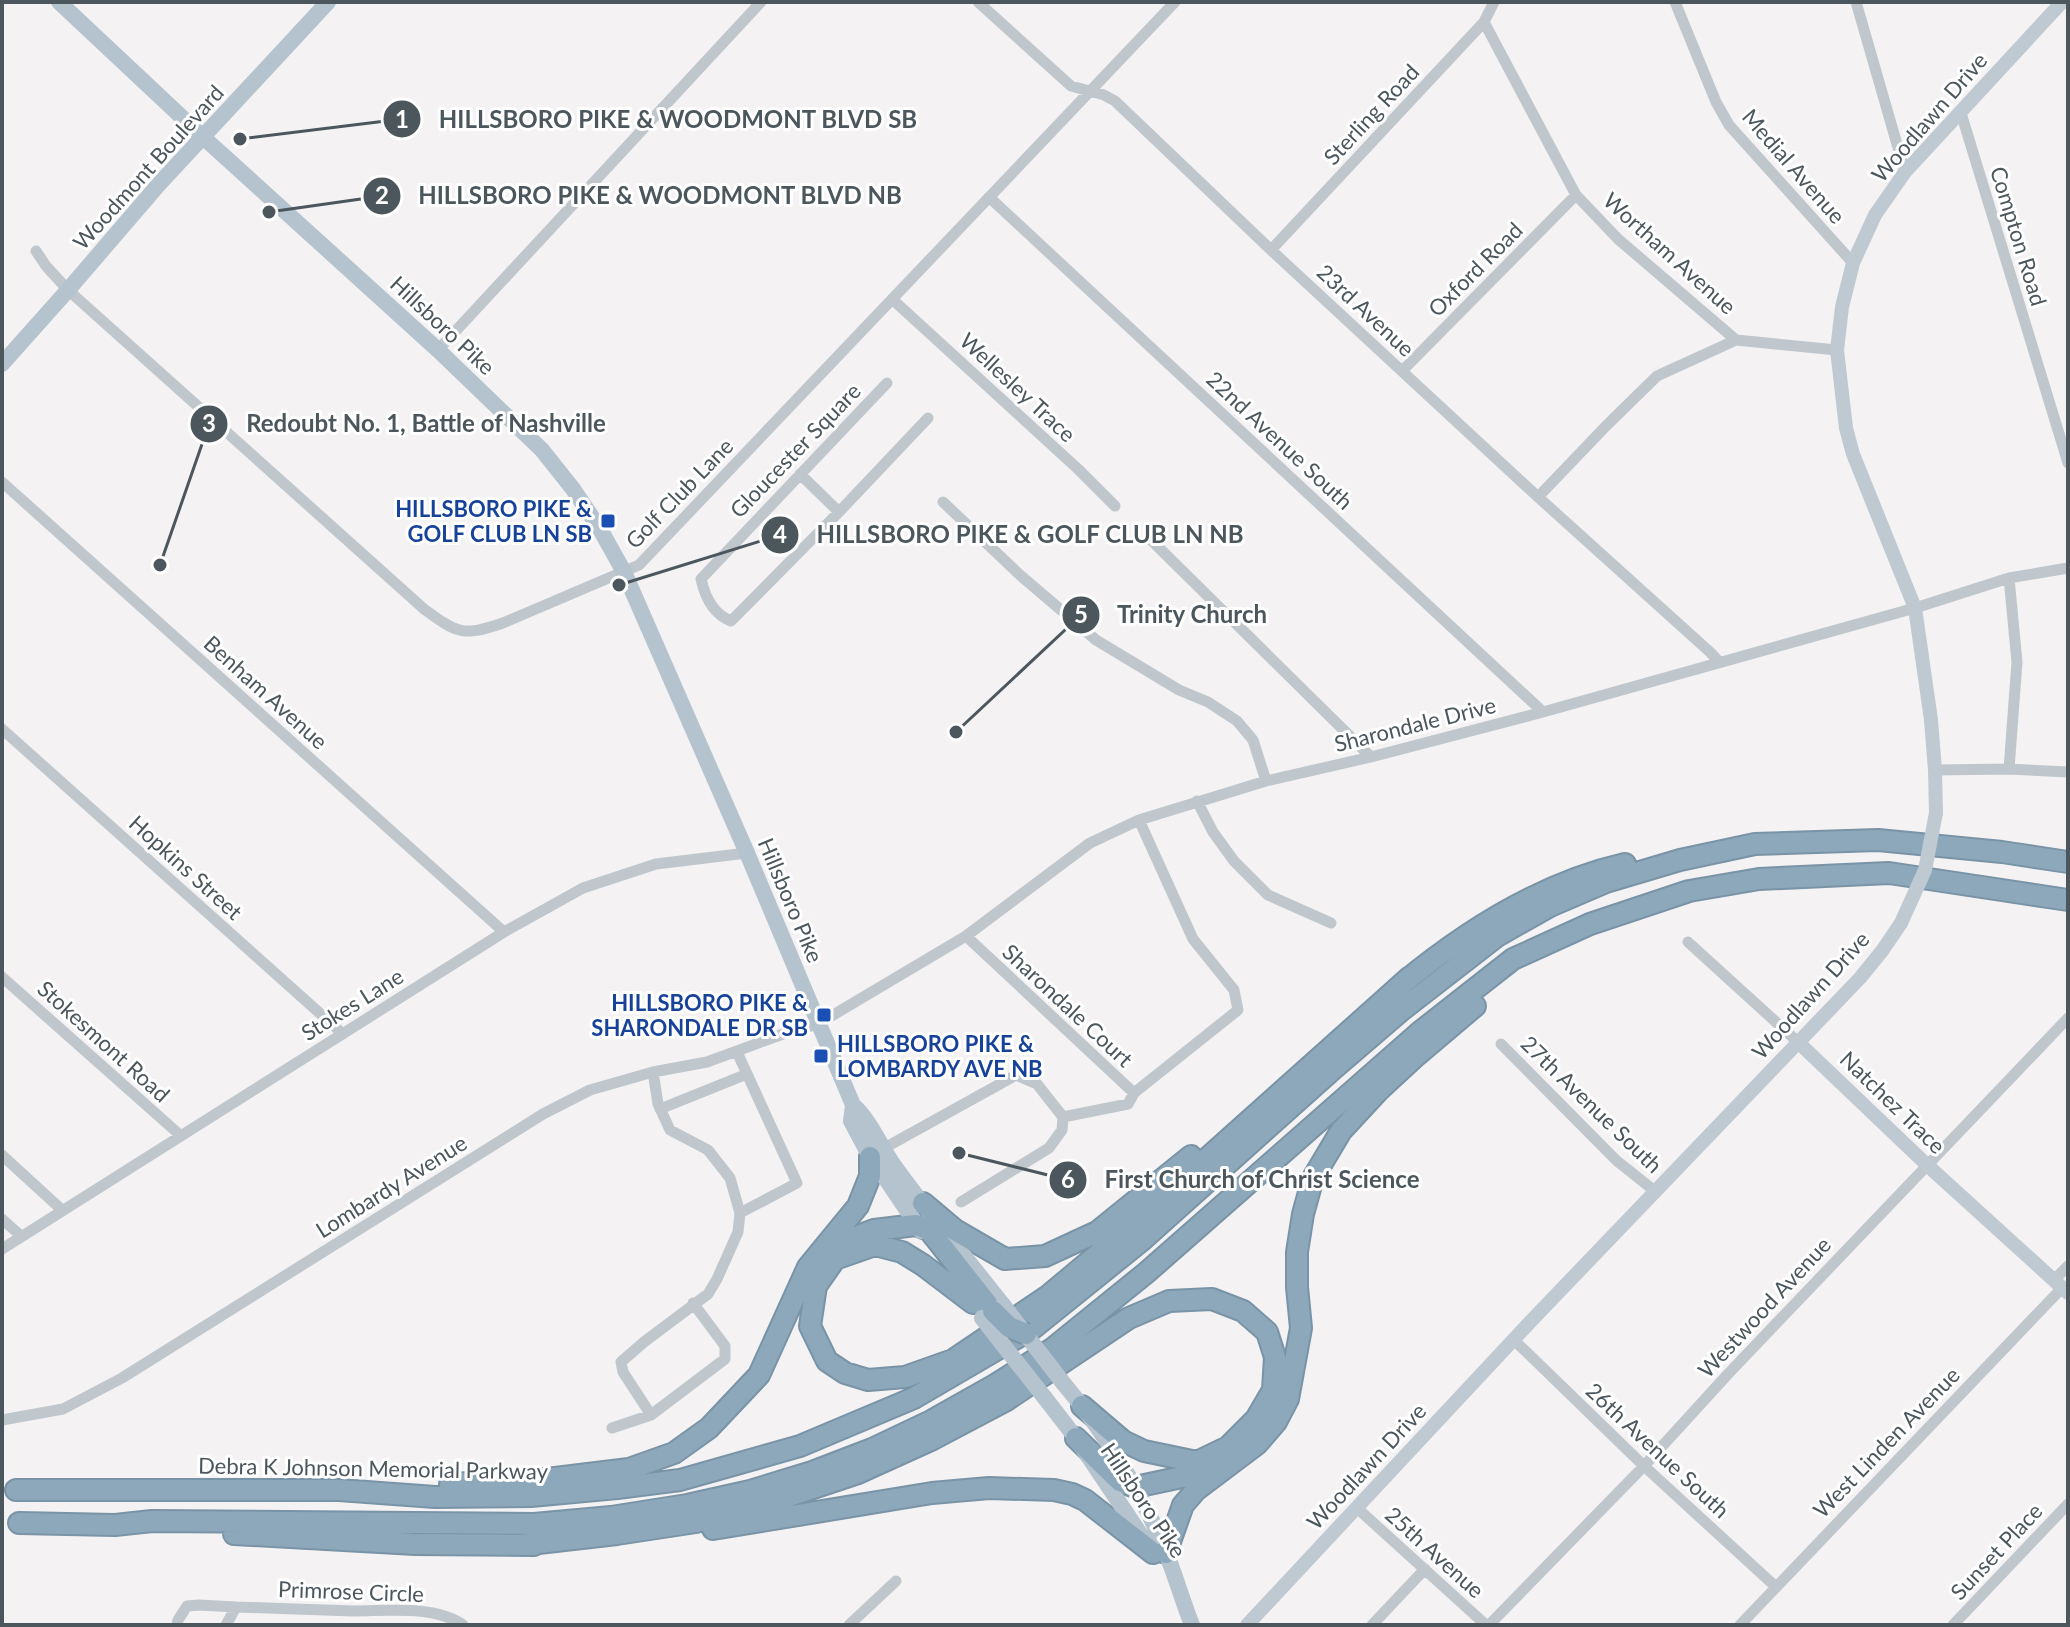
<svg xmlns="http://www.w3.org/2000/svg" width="2070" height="1627" viewBox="0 0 2070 1627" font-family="Lato,sans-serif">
<rect width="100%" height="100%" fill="#f4f2f2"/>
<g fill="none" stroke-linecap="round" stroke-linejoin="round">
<g stroke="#7993a7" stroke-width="24">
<path id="highway" d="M1402,984c65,-54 140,-101 223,-120
M923,1203l32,27 50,29 40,-3 52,-24 94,-76
M826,1251l16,-9 32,-12 42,-5 13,5 8,10 51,65
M973,1303l-50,-38 -21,-13 -27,-7 -40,14 -19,27 -6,40 17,35 18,12 23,7 37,-3 48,-17 95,-64 79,-66 283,-253
M1076,1438l44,43 15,6 80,-17
M450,1484l97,-5 82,-10 45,-16 35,-25 50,-53 49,-108 50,-61 12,-30v-19
M16,1490h323l96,7 96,-1 86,-8 63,-8 120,-34 114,-48 118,-69 109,-88 192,-172 70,-60 94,-73 53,-30 56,-24 74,-22 75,-16 123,-4 124,12 66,10
M19,1523l96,2 37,-4 382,3 77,-7 76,-12 63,-14 62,-19 60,-23 59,-28 64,-36 57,-36 94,-76 274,-241 93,-73 77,-35 99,-33 70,-12 130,-6 179,27
M713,1529l219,-36 57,-5 65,2 18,4 13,6 68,53
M234,1534l181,10 119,1
M521,1545l96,-11 79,-12 90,-25 72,-24 75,-34 72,-38 124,-83 40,-17 43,-2 31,12 24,21 8,25 -2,33 -17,29 -28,28 -31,15 -53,-11 -21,-10 -41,-35
M1166,1553l17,-48 13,-15 61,-46 19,-22 12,-23 13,-71 -4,-41v-35l6,-38 10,-36 28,-47 37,-40 39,-36 58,-49"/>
</g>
<path stroke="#bfc7cd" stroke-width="11" d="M978,2l93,84 33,9 11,6 156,149 267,247 173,156 8,9
M1675,2l41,100 13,23 124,138
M1856,2l49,170
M1484,22l92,173 42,44 118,101 101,10
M1961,113l107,350
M989,197l554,515
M1271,250l213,-228 10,-20
M36,251l10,15 22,24 356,319c33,24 38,28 79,14l136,-58 536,-563
M892,299l186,170 37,37
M438,350l323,-348
M1403,370l173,-175
M887,383l-186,196c4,18 12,35 30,42l108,-109 89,-94
M800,474l39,38
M2,482l502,450
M1538,497l68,-71 51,-50 79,-36
M943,502l77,73 76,65 83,50 29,12 29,19 16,19 13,41
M1149,538l222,219
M2,729l341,305
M2009,769l8,-107 -8,-84
M1935,770l74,-1 59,3
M1197,801l16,31 21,29 34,34 63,28
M966,936l168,157
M1688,942l111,101
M2,977l178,158
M1501,1044l116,117 39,31
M737,1052l60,131 -57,30
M660,1109l87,-35
M1063,1117l65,-13 6,-11 104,-83 -4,-20 -41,-51 -54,-119
M879,1151l137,-76 21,9 26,33 -1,13 -13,18 -88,54
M2,1155l60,55
M2,1219l19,17
M2,1249l502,-317 79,-44 73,-24 91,-11
M2054,1280l14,-14
M1514,1340l130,126 132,121
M651,1415l-28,-43 -2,-10 23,-20 64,-48 9,-15 21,-47 2,-19 -10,-35 -22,-28 -38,-20 -12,-26 -5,-32
M2,1420l61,-11 59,-31 421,-264 47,-24 63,-18 54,-10 76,-28 35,-10 148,-88 124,-93 49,-23 127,-39 105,-24 172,-45 372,-104 94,-30 59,-10
M612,1428l39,-13 74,-56v-13l-32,-43
M1357,1508l129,117
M177,1625l1,-5 9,-14 12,-1 37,2
M226,1625l10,-18c39,1 79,3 118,4 33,0 81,-6 109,14
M849,1625l47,-44
M1372,1625l53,-56
M1489,1625l155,-159 84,-92 340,-356
M1740,1625l322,-337
M1953,1625l115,-121"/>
<path stroke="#bfc9d1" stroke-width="14" d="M1936,813l-1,-43 -4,-50 -16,-112 -62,-154 -7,-26 -9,-78 5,-43 11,-44 22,-48 30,-43 157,-170
M1799,1043l128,122 141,128
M1247,1625l284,-304 329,-343 22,-27 19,-28"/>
<path stroke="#b4c3cd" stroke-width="16" d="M59,2l144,135 235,213 104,100 31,39 27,40 24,43 123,281 106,252c18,16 27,41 42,62 34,47 72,92 108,138
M2,364l66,-74 91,-106 169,-182
M853,1105l-2,16 16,30 54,80
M1064,1384c41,48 80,112 103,171 9,23 16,47 25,70
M1045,1398l31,40 71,106"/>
<use href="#highway" stroke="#8ea8bb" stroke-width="20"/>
<g stroke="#7993a7" stroke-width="24" stroke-linecap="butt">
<path id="highway-bridge" d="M993,1311l16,16 17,7"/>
</g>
<path stroke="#bfc9d1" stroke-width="14" d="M1901,923l24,-53 11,-57"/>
<path stroke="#b4c3cd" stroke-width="16" d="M1003,1305l61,79
M982,1318l63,80"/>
<use href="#highway-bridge" stroke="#8ea8bb" stroke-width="20"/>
</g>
<g fill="#1a4fb4" stroke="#fff" stroke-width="3">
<rect x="600" y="513" width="16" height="16" rx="4"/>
<rect x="816" y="1007" width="16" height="16" rx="4"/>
<rect x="813" y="1048" width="16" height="16" rx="4"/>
</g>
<g text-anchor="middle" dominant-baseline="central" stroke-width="6" stroke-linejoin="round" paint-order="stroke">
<g font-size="22" fill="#4b565d" stroke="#fff">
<text transform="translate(1371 114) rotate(-47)">Sterling Road</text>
<text transform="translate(1929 117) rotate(-49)">Woodlawn Drive</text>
<text transform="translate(1794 166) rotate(49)">Medial Avenue</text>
<text transform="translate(148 167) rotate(-48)">Woodmont Boulevard</text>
<text transform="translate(2019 236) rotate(73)">Compton Road</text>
<text transform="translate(1670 253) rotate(42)">Wortham Avenue</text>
<text transform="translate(1475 269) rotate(-45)">Oxford Road</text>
<text transform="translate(1366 310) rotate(43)">23rd Avenue</text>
<text transform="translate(443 325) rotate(43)">Hillsboro Pike</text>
<text transform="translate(1018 387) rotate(43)">Wellesley Trace</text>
<text transform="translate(1280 440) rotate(43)">22nd Avenue South</text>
<text transform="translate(795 450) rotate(-46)">Gloucester Square</text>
<text transform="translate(679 493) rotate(-46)">Golf Club Lane</text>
<text transform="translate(266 692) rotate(42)">Benham Avenue</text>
<text transform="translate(1415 724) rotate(-14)">Sharondale Drive</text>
<text transform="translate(186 867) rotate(42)">Hopkins Street</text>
<text transform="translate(791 900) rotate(67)">Hillsboro Pike</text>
<text transform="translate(1810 995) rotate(-48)">Woodlawn Drive</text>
<text transform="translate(352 1004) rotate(-32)">Stokes Lane</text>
<text transform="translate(1068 1005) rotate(43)">Sharondale Court</text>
<text transform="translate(104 1041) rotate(42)">Stokesmont Road</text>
<text transform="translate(1893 1102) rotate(44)">Natchez Trace</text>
<text transform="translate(1592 1104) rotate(44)">27th Avenue South</text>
<text transform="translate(391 1186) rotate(-32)">Lombardy Avenue</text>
<text transform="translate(1764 1307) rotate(-47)">Westwood Avenue</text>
<text transform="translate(1886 1442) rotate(-46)">West Linden Avenue</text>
<text transform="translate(1658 1450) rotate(43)">26th Avenue South</text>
<text transform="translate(1366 1466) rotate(-47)">Woodlawn Drive</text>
<text transform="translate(373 1468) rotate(1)">Debra K Johnson Memorial Parkway</text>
<text transform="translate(1144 1500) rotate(56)">Hillsboro Pike</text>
<text transform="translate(1996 1551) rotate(-47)">Sunset Place</text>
<text transform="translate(1435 1552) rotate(42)">25th Avenue</text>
<text transform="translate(351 1591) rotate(2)">Primrose Circle</text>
</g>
<g font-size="22" font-weight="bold" fill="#164399" stroke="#fff" text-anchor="end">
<text x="592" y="508">HILLSBORO PIKE &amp;<tspan x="592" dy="25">GOLF CLUB LN SB</tspan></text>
<text x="808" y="1002">HILLSBORO PIKE &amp;<tspan x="808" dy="25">SHARONDALE DR SB</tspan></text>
<text x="837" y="1043" text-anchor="start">HILLSBORO PIKE &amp;<tspan x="837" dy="25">LOMBARDY AVE NB</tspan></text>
</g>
</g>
<path fill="none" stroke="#4b565d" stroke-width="3" d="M240 139L402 119M269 212L382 196M160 565L209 424M619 585L780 535M956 732L1081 615M959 1153L1068 1180"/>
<g fill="#4b565d" stroke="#fff" stroke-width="3">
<circle cx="240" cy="139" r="8"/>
<circle cx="269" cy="212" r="8"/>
<circle cx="160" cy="565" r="8"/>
<circle cx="619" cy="585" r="8"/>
<circle cx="956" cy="732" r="8"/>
<circle cx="959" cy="1153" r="8"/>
<circle cx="402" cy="119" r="20"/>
<circle cx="382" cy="196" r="20"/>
<circle cx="209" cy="424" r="20"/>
<circle cx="780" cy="535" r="20"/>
<circle cx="1081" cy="615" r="20"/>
<circle cx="1068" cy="1180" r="20"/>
</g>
<g font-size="24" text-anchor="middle" font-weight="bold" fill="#fff">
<text x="402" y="128">1</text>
<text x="382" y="204">2</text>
<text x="209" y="432">3</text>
<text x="780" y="543">4</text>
<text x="1081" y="623">5</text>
<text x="1068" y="1188">6</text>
</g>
<g font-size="24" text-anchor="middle" font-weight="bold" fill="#4b565d" stroke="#fff" stroke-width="6" stroke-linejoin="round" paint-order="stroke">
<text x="678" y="128">HILLSBORO PIKE &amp; WOODMONT BLVD SB</text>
<text x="660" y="204">HILLSBORO PIKE &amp; WOODMONT BLVD NB</text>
<text x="426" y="432">Redoubt No. 1, Battle of Nashville</text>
<text x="1030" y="543">HILLSBORO PIKE &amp; GOLF CLUB LN NB</text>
<text x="1192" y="623">Trinity Church</text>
<text x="1262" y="1188">First Church of Christ Science</text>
</g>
<rect width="2070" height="1627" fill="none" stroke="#4b565d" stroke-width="8"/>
</svg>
